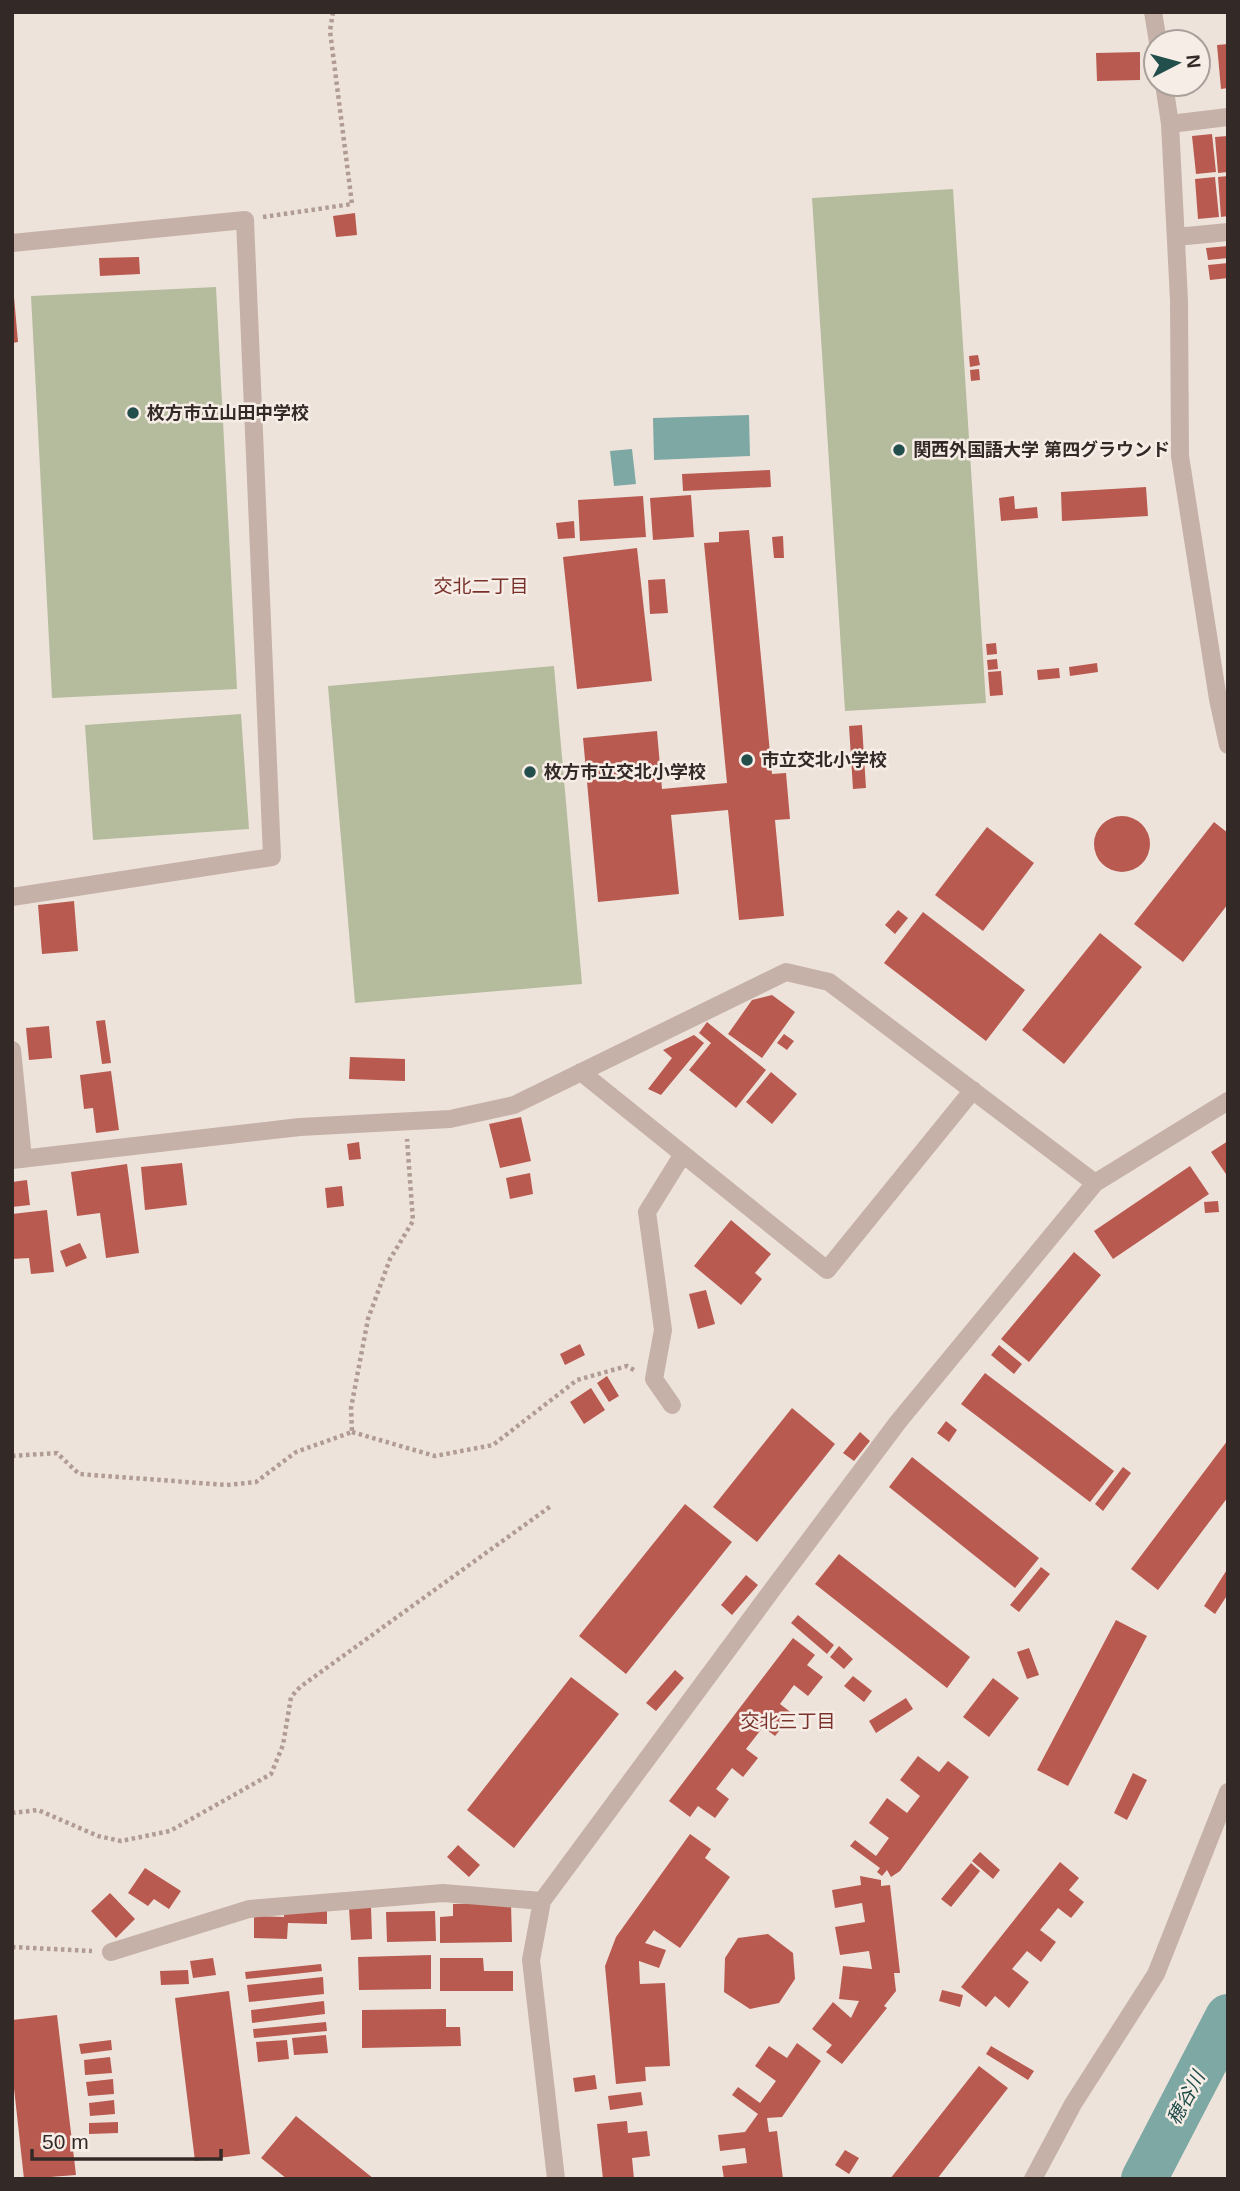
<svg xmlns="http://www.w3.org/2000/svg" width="1240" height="2191" viewBox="0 0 1240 2191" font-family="Arial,'Noto Sans JP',sans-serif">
<rect width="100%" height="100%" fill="#eee3db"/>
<path fill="#b5bc9d" d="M953,189l33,514 -141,8 -33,-513z
M216,287l21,402 -185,9 -21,-402z
M554,666l28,318 -227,19 -27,-317z
M241,714l8,115 -156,11 -8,-115z"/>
<path fill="#7da8a4" d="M749,415l1,41 -96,4 -1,-42z
M632,449l4,35 -22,2 -4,-35z"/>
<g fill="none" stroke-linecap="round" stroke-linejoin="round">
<path stroke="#7da8a4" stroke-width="46" d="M1144,2179l84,-162"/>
</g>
<path fill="#b85a50" d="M1228,44v44l-7,1 -4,-44z
M1140,52v28l-43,1 -1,-28z
M1212,134l4,38 -20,2 -4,-38z
M1228,136v36l-10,1 -3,-36z
M1228,176v40l-7,1 -3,-40z
M1215,177l4,40 -21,2 -3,-40z
M355,213l2,22 -21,2 -3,-21z
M1228,246v12l-20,2 -2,-12z
M139,257l1,17 -40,2 -1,-18z
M1228,263v15l-18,2 -2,-15z
M12,297h2l4,45 -6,1z
M978,355l2,10 -10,2 -1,-11z
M979,369l1,11 -9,1 -1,-11z
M770,470l1,17 -88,4 -1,-17z
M1146,487l2,29 -86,5 -1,-29z
M691,495l3,42 -41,3 -3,-42z
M643,496l3,41 -66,4 -2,-41z
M1014,496l1,13 22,-2 1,11 -37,3 -2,-23z
M574,521l1,17 -17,1 -2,-16z
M749,530l23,244 14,-1 4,46 -15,1 9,96 -45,4 -11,-110 -57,5 8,79 -81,8 -15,-164 74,-7 5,58 65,-6 -23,-240 15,-1v-10z
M783,536l1,22h-10l-2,-21z
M637,548l15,133 -75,8 -14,-132z
M665,579l3,34 -18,1 -2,-34z
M996,643l1,11 -10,1 -1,-11z
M997,659l1,10 -10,1 -1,-10z
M1097,663l1,9 -28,4 -1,-9z
M1059,668l1,10 -22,2 -1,-10z
M1001,671l2,24 -13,1 -2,-24z
M862,725l4,63 -13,1 -4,-63z
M1094 844a28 28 0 1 1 56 0a28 28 0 1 1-56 0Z
M1214,822l14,11v71l-45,58 -49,-38z
M987,827l47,36 -51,68 -48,-36z
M74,901l4,50 -36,3 -4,-49z
M898,910l10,8 -13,16 -10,-9z
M923,912l102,78 -39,51 -102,-78z
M1100,933l42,34 -78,97 -42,-34z
M772,995l23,17 -33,46 -34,-24 24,-34z
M105,1020l6,43 -9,1 -6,-43z
M707,1022l59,48 -30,38 -47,-38 22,-27 -12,-10z
M49,1026l3,32 -23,2 -3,-32z
M784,1034l10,7 -7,9 -10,-7z
M694,1035l10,8 -43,52 -13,-6 24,-31 -9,-8z
M350,1057l55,2v22l-56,-2z
M111,1071l8,59 -23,3 -3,-25 -9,1 -4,-34z
M771,1072l26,22 -25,30 -26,-22z
M521,1117l10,44 -31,7 -11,-44z
M1228,1141v36l-17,-25z
M359,1142l2,17 -12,1 -2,-16z
M182,1163l5,42 -42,5 -4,-43z
M127,1164l12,89 -33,5 -6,-45 -23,3 -6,-44z
M1190,1166l19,28 -96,65 -19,-28z
M530,1173l3,21 -23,5 -4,-21z
M27,1180l3,25 -18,2v-25z
M342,1186l2,20 -17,2 -2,-20z
M1218,1201l1,11 -14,1 -1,-11z
M47,1210l7,62 -23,2 -2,-16 -17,1v-45z
M731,1220l40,34 -16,19 7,6 -21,26 -47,-39z
M80,1243l7,15 -21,9 -6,-16z
M1074,1252l27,23 -72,87 -28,-23z
M706,1290l9,34 -17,5 -9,-35z
M580,1344l5,11 -20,10 -5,-11z
M999,1345l23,19 -8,10 -23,-19z
M985,1373l129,98 -24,31 -129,-98z
M607,1376l12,20 -10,6 -12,-19z
M591,1388l14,22 -21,14 -14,-22z
M792,1408l43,36 -78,98 -44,-35z
M946,1421l11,9 -8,12 -12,-9z
M860,1432l10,9 -16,20 -11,-8z
M1228,1440v57l-70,93 -27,-21z
M912,1457l127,101 -24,30 -126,-101z
M1123,1467l8,6 -28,38 -8,-7z
M685,1504l47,38 -106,132 -47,-38z
M839,1554l131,103 -23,31 -132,-104z
M1041,1567l9,7 -31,38 -9,-7z
M1228,1568v26l-13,20 -11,-8z
M746,1575l12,10 -26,30 -11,-10z
M798,1615l36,30 -7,9 -36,-31z
M1116,1620l31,16 -79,150 -31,-16z
M793,1638l22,17 -8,10 16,12 -15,19 -14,-11 -14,19 13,10 -18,22 -12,-9 -17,22 12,9 -15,19 -11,-9 -16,21 13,10 -14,19 -17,-12 -8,11 -21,-16z
M839,1646l14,13 -9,10 -14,-12z
M1029,1648l10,27 -12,4 -10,-27z
M675,1670l9,8 -28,33 -10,-8z
M853,1676l19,15 -8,11 -20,-16z
M571,1677l48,37 -105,134 -47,-38z
M993,1678l26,20 -30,39 -26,-20z
M906,1698l7,11 -37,24 -7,-12z
M918,1756l21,16 9,-11 21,16 -69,94 -9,6 -4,-7 -5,6 -5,-4 3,-4 -30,-22 5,-6 21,16 13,-18 -20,-15 18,-25 20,15 13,-17 -20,-16z
M1133,1773l14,7 -20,40 -13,-7z
M690,1834l21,15 -6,9 25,19 -50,71 -26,-18 -9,13 21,7 -7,18 -20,-7 1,23 25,-1 5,83 -25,1 1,14 -30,3 -11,-118 11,-29z
M458,1845l22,20 -11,12 -22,-20z
M980,1852l20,18 -7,9 -21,-18z
M1060,1862l19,16 -10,12 15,12 -13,16 -13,-10 -18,22 16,12 -15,20 -14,-11 -15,18 17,13 -20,26 -14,-12 -9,11 -25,-20z
M971,1863l9,8 -29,36 -10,-8z
M145,1868l36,23 -12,18 -15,-10 -6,7 -20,-13z
M860,1876l21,4v6l9,-1 10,88h-6l2,18 -12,15 3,2 -45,56 -16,-12 6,-7 -20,-16 21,-27 18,16 8,-17 -20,-2 4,-33 29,3 -3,-18 -29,4 -5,-28 30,-5 -3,-19 -27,5 -3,-18 29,-5z
M110,1893l25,26 -19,19 -25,-27z
M511,1903l1,39 -72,1v-26l13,-1v-12z
M371,1907l1,32 -21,1 -2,-32z
M284,1910l43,1v13l-39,-1 -1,16 -33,-1v-22l30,1z
M435,1911l1,30 -49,1 -1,-30z
M768,1934l25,19 2,26 -16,24 -29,6 -26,-17 1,-34 13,-20z
M431,1955v34l-72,1 -1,-33z
M213,1958l3,17 -23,3 -3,-17z
M440,1958h43l1,13h29v20h-73z
M321,1964l1,7 -76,8 -1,-7z
M188,1970l1,14 -28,1 -1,-14z
M323,1977l1,17 -75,8 -2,-17z
M942,1990l21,5 -3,12 -21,-6z
M229,1991l21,163 -55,7 -20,-163z
M324,2001l1,13 -73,9 -1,-13z
M446,2009v18h14l1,19 -99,2v-38z
M57,2015l19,160 -52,4 -12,-109v-50z
M326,2022l1,9 -73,7 -1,-9z
M326,2035l2,18 -34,2 -2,-17z
M111,2040l1,10 -31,4 -2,-10z
M287,2040l2,19 -31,3 -2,-20z
M797,2043l24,18 -39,56 -15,1 2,14 8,-1 6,48h-59l-2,-13 25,-3 -2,-15 -25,3 -2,-16 27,-3 13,-18 -26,-19 6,-8 22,16 16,-22 -21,-15 14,-20 18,12z
M991,2046l43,25 -6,9 -42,-26z
M110,2057l2,16 -27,2 -1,-15z
M979,2066l29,22 -71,91h-47z
M595,2075l2,14 -22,3 -2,-14z
M113,2079l1,15 -26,2 -2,-14z
M641,2092l2,13 -33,5 -2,-14z
M114,2100l1,14 -25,2 -1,-13z
M296,2116l78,63h-87l-26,-21z
M627,2121l1,12 19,-2 3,25 -18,2 2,21h-31l-6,-55z
M118,2122v11l-29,1v-11z
M845,2150l14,8 -10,16 -14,-9z"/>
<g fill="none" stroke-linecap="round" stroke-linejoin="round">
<path stroke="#b09c93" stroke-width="4.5" stroke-dasharray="3.5 3.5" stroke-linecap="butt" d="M263,217l89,-13 -22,-173 3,-19
M352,1432l83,24 58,-11 84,-65 50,-14 7,4
M12,1456l45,-3 22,21 148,11 29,-3 40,-30 56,-20 -1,-24 17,-89 22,-60 23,-38 -6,-82
M12,1813l26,-3 60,26 23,5 49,-10 101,-57 12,-29 8,-48 9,-10 251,-181
M12,1947l80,4"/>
<path stroke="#c5b1a8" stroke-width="18" d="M1153,12l5,30
M1164,84l6,40 9,176 1,156 38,243 10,46
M1170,124l58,-7
M1176,237l52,-5
M12,243l233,-23 27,637 -260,40
M12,1050l11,109
M581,1072l246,198 146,-180
M12,1160l288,-33 150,-8 64,-14 272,-133 43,10 266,201
M672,1405l-18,-26 9,-49 -16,-118 36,-58
M111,1952l138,-43 194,-16 99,8
M556,2179l-25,-219 11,-59 230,-311 126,-168 197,-239 133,-82
M1033,2179l40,-75 83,-130 72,-182"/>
</g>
<g fill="#224f4c" stroke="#f7ede7" stroke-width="2.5">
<circle cx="133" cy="413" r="7"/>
<circle cx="899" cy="450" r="7"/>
<circle cx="747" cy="760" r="7"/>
<circle cx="530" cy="772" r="7"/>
</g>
<g text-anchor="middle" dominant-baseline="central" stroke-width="5" stroke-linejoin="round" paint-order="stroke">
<g font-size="18" font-weight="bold" fill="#332a28" stroke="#f7ede7" text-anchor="start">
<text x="147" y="413">枚方市立山田中学校</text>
<text x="913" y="450">関西外国語大学 第四グラウンド</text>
<text x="761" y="760">市立交北小学校</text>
<text x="544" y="772">枚方市立交北小学校</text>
</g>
<g font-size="19" fill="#78322a" stroke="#f7ede7">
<text x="481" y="586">交北二丁目</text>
<text x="788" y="1721">交北三丁目</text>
</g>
<g font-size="19" font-style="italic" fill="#224f4c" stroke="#f7ede7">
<text transform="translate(1186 2098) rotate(-62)">穂谷川</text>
</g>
</g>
<rect width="1240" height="2191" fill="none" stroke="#332a28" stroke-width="28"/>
<g transform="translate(1177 63) rotate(84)"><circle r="33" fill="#f7ede7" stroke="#a99f9b" stroke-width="2"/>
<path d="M0-5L12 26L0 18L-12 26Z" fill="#224f4c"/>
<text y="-10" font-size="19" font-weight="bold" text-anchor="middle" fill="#332a28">N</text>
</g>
<path d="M32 2149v10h189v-10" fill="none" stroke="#332a28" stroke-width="3.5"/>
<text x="42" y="2149" font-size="21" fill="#332a28" stroke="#f7ede7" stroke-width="5" paint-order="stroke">50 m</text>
</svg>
